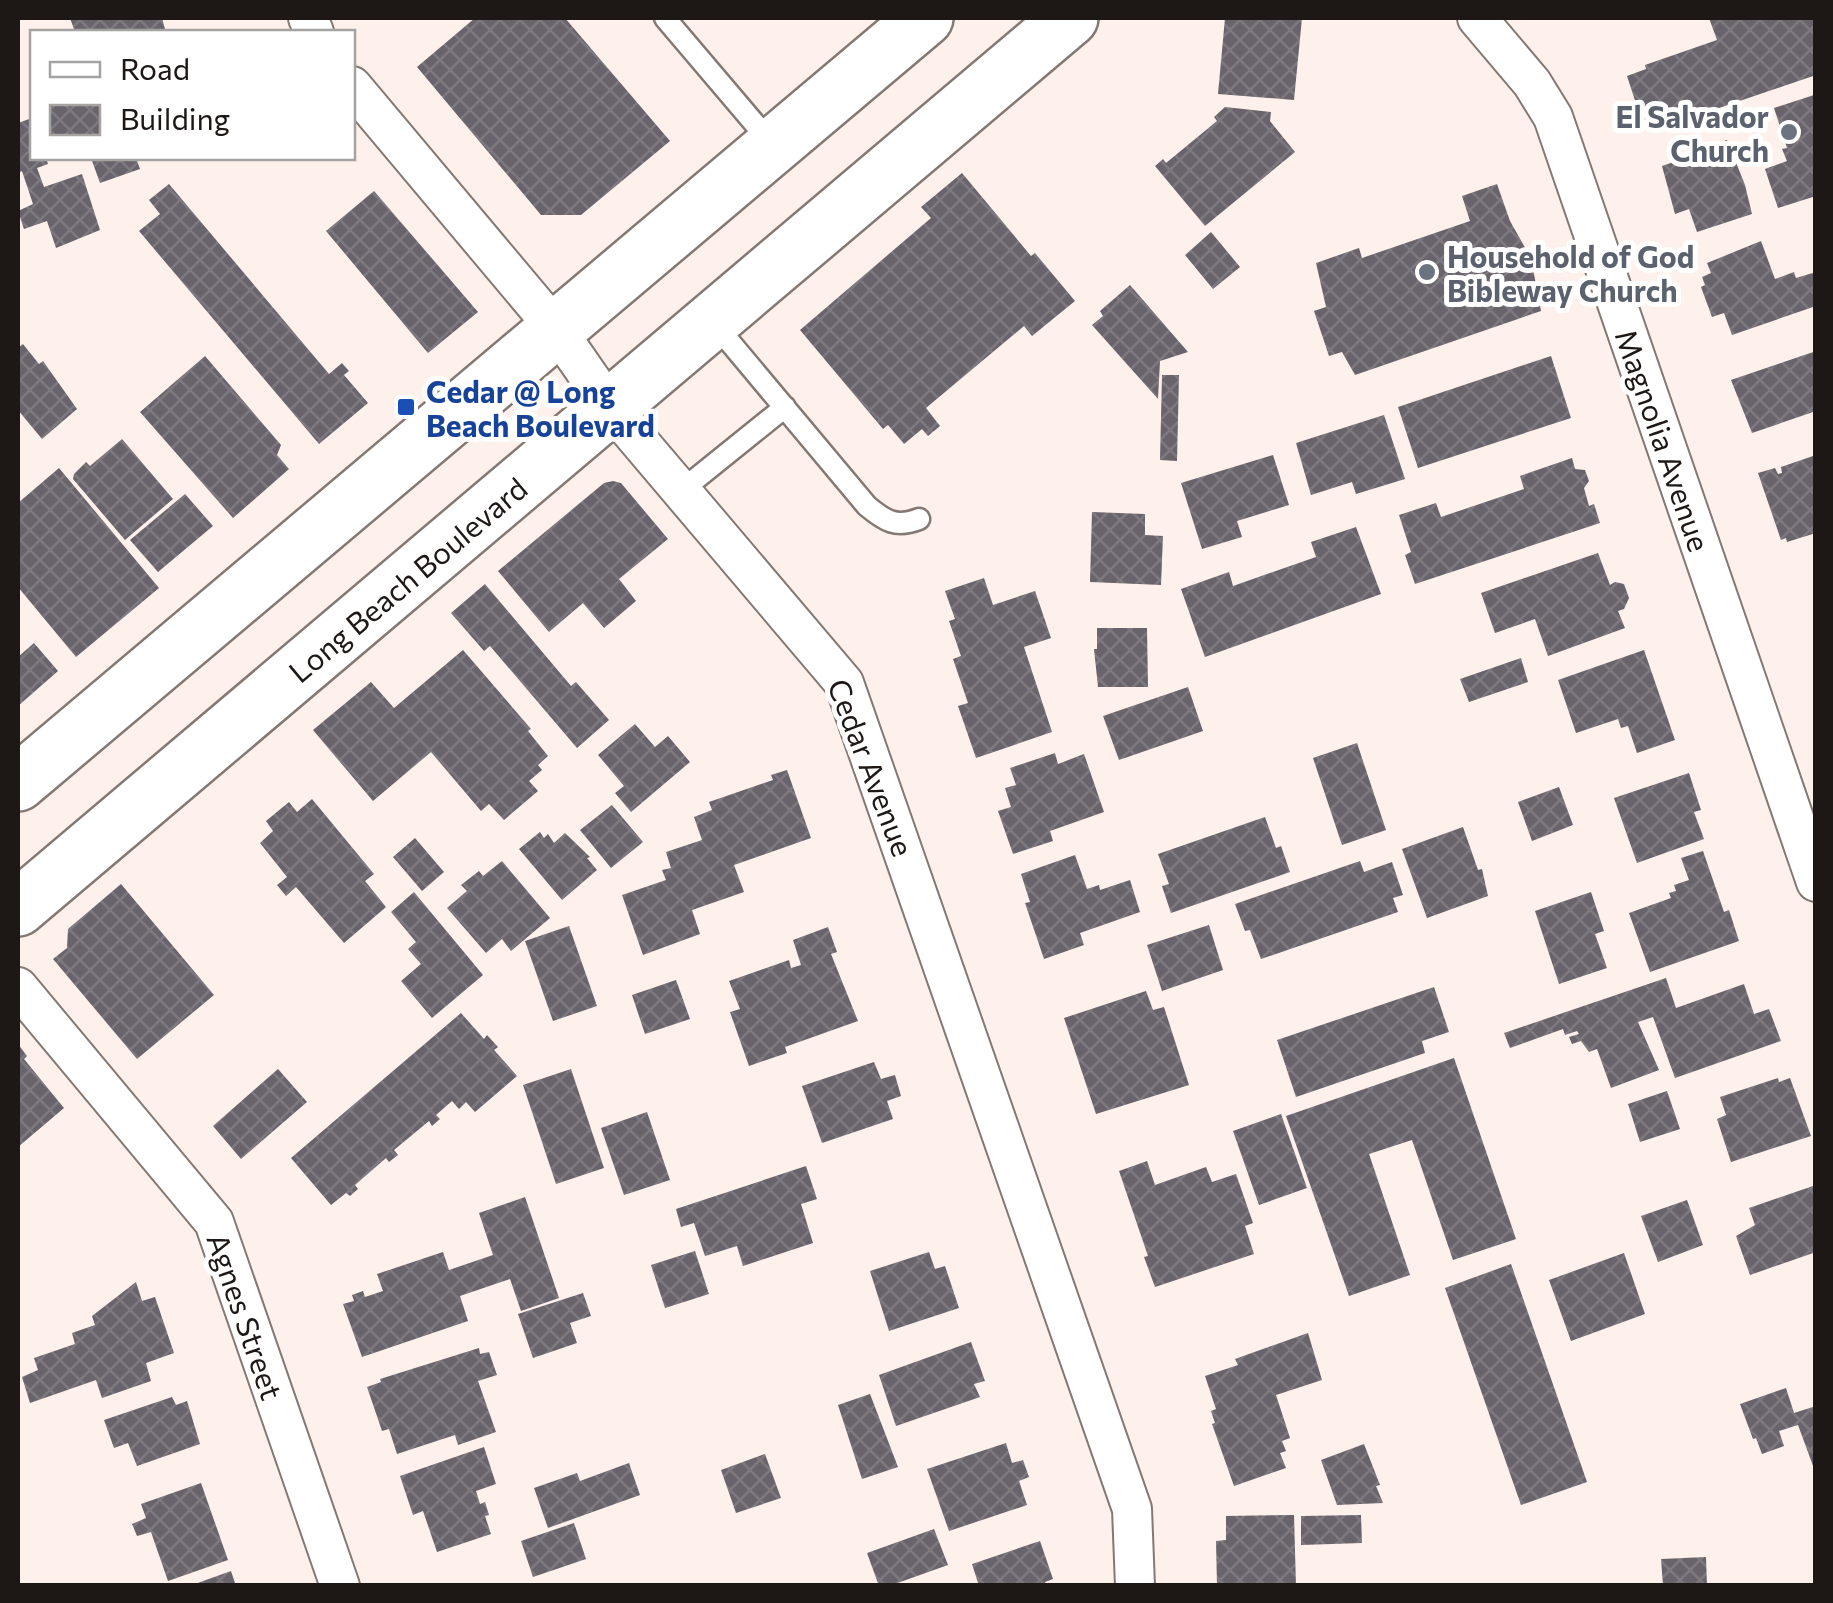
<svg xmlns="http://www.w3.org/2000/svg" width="1833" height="1603" viewBox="0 0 1833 1603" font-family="Commissioner,sans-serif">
<defs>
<pattern id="building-cross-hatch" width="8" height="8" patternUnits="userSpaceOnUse" patternTransform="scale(2.5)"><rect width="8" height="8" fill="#69636c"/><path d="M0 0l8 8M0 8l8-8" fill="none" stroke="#7e797f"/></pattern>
</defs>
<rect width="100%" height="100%" fill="#fef0ea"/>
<path fill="url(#building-cross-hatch)" d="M70,18h92l3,11 -10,3h-80z
M475,18h90l105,123 -89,74h-40l-124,-148z
M1225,18h77l-8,82 -76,-6z
M1709,18h107v57l-150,51 -2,-5 -20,7 -17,-52 19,-7 -1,-4 72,-25z
M1814,95l2,101 -38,12 -13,-39 22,-8 -5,-12 5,-1 -13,-40z
M1225,107l46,5 -1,9 25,31 -90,74 -50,-60 8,-7 3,4 51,-42 -3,-4z
M32,118v40h14l2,6 -11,4 7,19 38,-13 18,56 -44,18 -9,-27 -23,8 -6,-18 15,-7 -11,-33 -4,2v-50z
M1727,140l18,45 7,29 -55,18 -8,-23 -14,5 -13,-48 41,-14 -1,-4z
M91,158h45l4,11 -40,14z
M962,173l69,83 4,-3 40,48 -43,35 -8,-10 -98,82 14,18 -12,10 -6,-7 -18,15 -16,-19 -5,4 -83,-99 131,-112 -10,-11z
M169,184l160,190 13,-11 7,8 -5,4 24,28 -49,41 -180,-213 21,-17 -11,-14z
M1497,184l13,37 21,37 10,53 -186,64 -13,-23 -13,4 -15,-45 12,-4 -10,-44 43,-15 3,10 108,-37 -8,-25z
M374,191l104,121 -50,41 -102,-122z
M1211,232l29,35 -27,22 -28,-34z
M1761,241l14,38 19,-7 2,6 20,-6v34l-84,29 -8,-22 -12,4 -11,-30 4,-2 -3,-8 9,-4 -4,-10z
M1130,285l58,67 -28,9 -2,38 -66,-74 11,-9 -3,-5z
M23,344l16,20 4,-3 34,48 -35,30 -24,-29v-62z
M1816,351v60l-64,22 -21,-53z
M205,356l76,89 -4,10 12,14 -56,49 -93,-106z
M1551,356l20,62 -153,50 -20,-61z
M1162,375h17l-2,86 -17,-1z
M1384,415l21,64 -49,15 -4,-12 -41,13 -15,-52z
M122,439l51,60 -48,41 -52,-61 1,-5 12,-12 4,4z
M1273,455l16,50 -52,16 5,16 -40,12 -21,-66z
M1813,456l3,77 -29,9 -1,-4 -5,2 -23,-67 17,-5 3,6 4,-1 -1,-6z
M1572,458l3,11 10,1 4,11 -5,7 5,18 5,-2 6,19 -185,61 -10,-29 6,-3 -12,-37 37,-12 5,14 83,-28 -4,-13z
M59,468l100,120 -83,69 -58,-70v-84z
M613,481l8,2 47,56 -49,40 17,22 -32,27 -21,-25 -34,29 -51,-61 106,-88z
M185,494l28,32 -55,46 -28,-32z
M1092,512l53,2v21l18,1 -2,49 -71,-3z
M1356,527l25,67 -176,63 -24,-68 48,-17 4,14 83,-29 -5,-15z
M1598,553l12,32 5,-3 9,2 5,14 -5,11 -6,2 7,17 -77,28 -13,-37 -40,14 -14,-40z
M984,578l9,27 42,-14 16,47 -27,9 28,85 -76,26 -18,-52 10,-3 -15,-44 8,-3 -12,-35 6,-2 -10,-28z
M485,584l86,102 5,-4 33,38 -32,28 -87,-102 -6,5 -33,-38z
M1097,628h50l1,59h-50l-4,-38h3z
M34,643l24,28 -40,35v-49z
M463,650l68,79 -3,2 20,25 -10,9 4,5 -13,11 9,10 -34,29 -15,-16 -8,7 -50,-59 -58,49 -60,-71 58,-48 23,26z
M1644,650l31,90 -38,13 -9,-27 -7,2 -3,-9 -42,14 -18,-53z
M1521,658l7,24 -59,20 -9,-23z
M1188,687l15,44 -84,29 -16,-44z
M635,724l20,23 13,-11 22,26 -59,50 -16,-19 9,-7 -26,-31z
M1357,743l29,87 -44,15 -29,-87z
M1055,753l3,11 26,-10 20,58 -54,19 3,10 -40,13 -15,-43 13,-4 -6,-19 11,-3 -6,-17z
M787,770l24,68 -77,27 10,27 -52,18 8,24 -57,21 -21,-60 44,-15 -4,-10 9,-2 -5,-16 36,-12 -8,-23 18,-7 -3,-8 64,-22 -2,-5z
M1689,773l12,37 -7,2 10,27 -67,24 -23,-65z
M1559,787l14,38 -41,16 -14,-39z
M312,799l62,75 -9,7 21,26 -42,36 -48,-56 -10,9 -9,-11 10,-8 -27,-34 13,-12 -7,-10 23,-19 8,10z
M612,805l31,37 -32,26 -31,-38z
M1265,817l11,31 5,-2 9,26 -119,41 -9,-27 7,-2 -11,-30z
M1463,827l15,43 4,-1 6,27 -61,22 -25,-69z
M540,832l4,6 4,-4 6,9 11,-10 25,24 -3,1 10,12 -35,30 -43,-51z
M415,838l29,34 -22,19 -29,-34z
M1703,851l21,61 5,-2 10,31 -89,31 -21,-59 42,-15 -2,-5 7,-2 -2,-6 15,-5 -8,-22z
M1075,855l12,34 12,-4 1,5 30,-10 10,32 -60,21 4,12 -40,14 -19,-56 5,-1 -9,-28z
M502,861l48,57 -39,33 -9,-12 -16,14 -39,-45 20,-17 -6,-6 18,-14 4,5z
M1360,861l4,11 28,-10 11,33 -10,3 5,14 -137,47 -11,-29 -5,1 -10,-27z
M121,884l93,111 -77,64 -84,-100 14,-11 1,-19z
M414,892l69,83 -51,43 -31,-37 20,-17 -13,-15 8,-7 -25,-30z
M1591,892l13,39 -9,3 12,34 -48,16 -24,-73z
M1209,925l14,45 -61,21 -15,-46z
M569,926l28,80 -44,15 -28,-80z
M828,927l9,25 -6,2 27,67 -73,26 2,6 -38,13 -19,-54 10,-3 -11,-28 60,-21 2,8 10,-3 -8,-25z
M1666,978l10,30 68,-24 10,30 15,-5 12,32 -106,37 -22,-61 -15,5 21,48 -48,18 -14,-39 -8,3 -8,-11 -9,3 -3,-7 10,-3 -2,-3 -12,4 -2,-6 -53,19 -6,-15z
M676,980l14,39 -45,15 -13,-39z
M1434,987l15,45 -27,9 3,12 -129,44 -19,-57z
M1146,991l7,19 11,-3 25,78 -93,29 -32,-96z
M461,1013l23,26 3,-4 11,12 -4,3 23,26 -42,36 -9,-10 -7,7 -7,-8 -16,14 4,4 -8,7 -3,-5 -35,29 4,5 -9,7 -3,-4 -31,27 3,4 -8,7 -4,-3 -15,12 -40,-47z
M18,1044l9,12 -3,3 40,49 -46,39z
M1454,1058l62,181 -63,21 -41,-120 -43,14 41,121 -61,21 -63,-180z
M874,1062l7,17 14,-4 6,21 -14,5 6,18 -71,24 -20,-57z
M278,1069l29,33 -66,57 -28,-33z
M571,1069l33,99 -48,16 -33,-99z
M1778,1078l1,4 11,-4 21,58 -80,26 -14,-43 9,-4 -6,-18z
M1667,1091l13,38 -40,13 -12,-38z
M647,1112l23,68 -46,15 -23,-67z
M1281,1114l26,74 -48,17 -26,-74z
M1147,1161l8,24 51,-18 6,15 24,-8 17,49 -8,3 9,28 -99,33 -11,-30 4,-1 -29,-85z
M806,1166l11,33 -16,5 12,39 -70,23 -6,-20 -32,10 -11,-33 -13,4 -5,-18z
M1816,1185v67l-66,23 -14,-39 19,-11 -6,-17z
M525,1197l34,101 -38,13 -11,-32 -50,17 8,25 -106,36 -19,-53 11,-3 -2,-6 11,-4 2,6 18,-6 -6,-17 66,-22 6,18 44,-15 -14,-42z
M1687,1200l16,45 -45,17 -17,-46z
M695,1251l14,43 -44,14 -14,-43z
M929,1252l6,17 10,-3 14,42 -70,23 -19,-60z
M1624,1253l21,61 -74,27 -22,-61z
M1511,1264l76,218 -66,23 -76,-217z
M136,1282l6,19 13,-4 19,56 -28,10 5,18 -49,17 -6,-18 -66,23 -8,-26 16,-7 -4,-12 41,-14 -3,-11 23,-8 -3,-9z
M583,1293l8,23 -21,7 7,20 -44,15 -15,-44z
M1308,1333l14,47 -46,15 14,43 -8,3 4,10 -6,2 6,15 -52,18 -22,-62 3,-1 -4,-12 5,-2 -11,-33 33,-11 -3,-6z
M971,1342l14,39 -11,3 6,13 -84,29 -17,-51z
M479,1348l1,6 9,-2 8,23 -19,6 18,51 -38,13 -3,-10 -58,19 -8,-25 -7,2 -15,-44 14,-5 -1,-3z
M1786,1388l8,25 22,-7v68l-18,-49 -19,6 5,15 -22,8 -6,-16 -3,1 -13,-35z
M870,1394l28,73 -36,12 -24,-74z
M172,1397l4,8 11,-4 13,43 -63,22 -9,-23 -14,5 -10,-28z
M1006,1443l6,20 11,-3 6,17 -10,4 8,24 -78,26 -22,-62z
M1364,1444l16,41 -4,1 7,17 -46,2 -16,-45z
M484,1447l12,37 -20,7 4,13 5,-2 4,13 -4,1 6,18 -54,18 -14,-41 -10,4 -13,-39z
M765,1454l16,44 -45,15 -15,-43z
M629,1463l11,32 -92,33 -14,-40 43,-15 3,8z
M201,1483l27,77 -60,21 -17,-49 -14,4 -5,-12 14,-6 -5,-14z
M1294,1515l2,71h-79l-1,-45 10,-1v-24z
M1361,1515l1,28 -61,2v-29z
M574,1523l12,36 -53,18 -12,-36z
M934,1529l14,36 -59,21h-10l-12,-33z
M1040,1541l13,38 -8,3 1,4h-67l-7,-22z
M1706,1557l1,29h-44l-2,-27z
M231,1571l5,15h-44v-1z"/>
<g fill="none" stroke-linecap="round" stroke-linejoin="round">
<g stroke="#847873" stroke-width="25">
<path id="lane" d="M665,18l107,126
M713,322l154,184c18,15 29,22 52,13
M682,490l103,-83"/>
</g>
<g stroke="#847873" stroke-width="42">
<path id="street" d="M308,18l6,14
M1477,18l55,65 21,34 263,765
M352,86l204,243 54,78 234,276 288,826 3,77
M18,987l196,235 126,364"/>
</g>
<g stroke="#847873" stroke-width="60">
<path id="primary" d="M18,783l907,-765
M18,908l1052,-890"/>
</g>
<use href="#lane" stroke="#fff" stroke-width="20"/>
<use href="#street" stroke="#fff" stroke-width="38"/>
<use href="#primary" stroke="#fff" stroke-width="55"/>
</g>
<g fill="#6b7280" stroke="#fff" stroke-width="4">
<circle cx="1789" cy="132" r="10"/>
<circle cx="1427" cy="272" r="10"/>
</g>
<rect fill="#1a4fb4" stroke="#fff" stroke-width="4" x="396" y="397" width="20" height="20" rx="5"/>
<g text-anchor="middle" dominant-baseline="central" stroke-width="10" stroke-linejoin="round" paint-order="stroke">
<g font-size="30" font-weight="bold" fill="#5b616d" stroke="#fff" text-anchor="end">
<text x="1769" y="115">El Salvador<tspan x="1769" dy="34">Church</tspan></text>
<text x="1447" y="255" text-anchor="start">Household of God<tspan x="1447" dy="34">Bibleway Church</tspan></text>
</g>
<g font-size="30" font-weight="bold" fill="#164399" stroke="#fff" text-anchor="start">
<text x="426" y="390">Cedar @ Long<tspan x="426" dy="34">Beach Boulevard</tspan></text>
</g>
<g font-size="30" fill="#1d1816" stroke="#fff">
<text transform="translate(1664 440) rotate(71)">Magnolia Avenue</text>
<text transform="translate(407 579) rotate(-40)">Long Beach Boulevard</text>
<text transform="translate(872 767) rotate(69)">Cedar Avenue</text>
<text transform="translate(246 1316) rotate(71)">Agnes Street</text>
</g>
</g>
<rect width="1833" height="1603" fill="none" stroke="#1d1816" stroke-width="40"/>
<rect x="30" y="30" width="325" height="130" fill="#ffffff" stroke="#a5a3a2" stroke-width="2.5"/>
<rect x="50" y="62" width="50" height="15" fill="#ffffff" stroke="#a5a3a2" stroke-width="2.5"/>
<text x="120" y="80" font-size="30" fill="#1d1816">Road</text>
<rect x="50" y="105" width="50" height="30" fill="url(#building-cross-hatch)" stroke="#a5a3a2" stroke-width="2.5"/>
<text x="120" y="130" font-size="30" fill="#1d1816">Building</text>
</svg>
